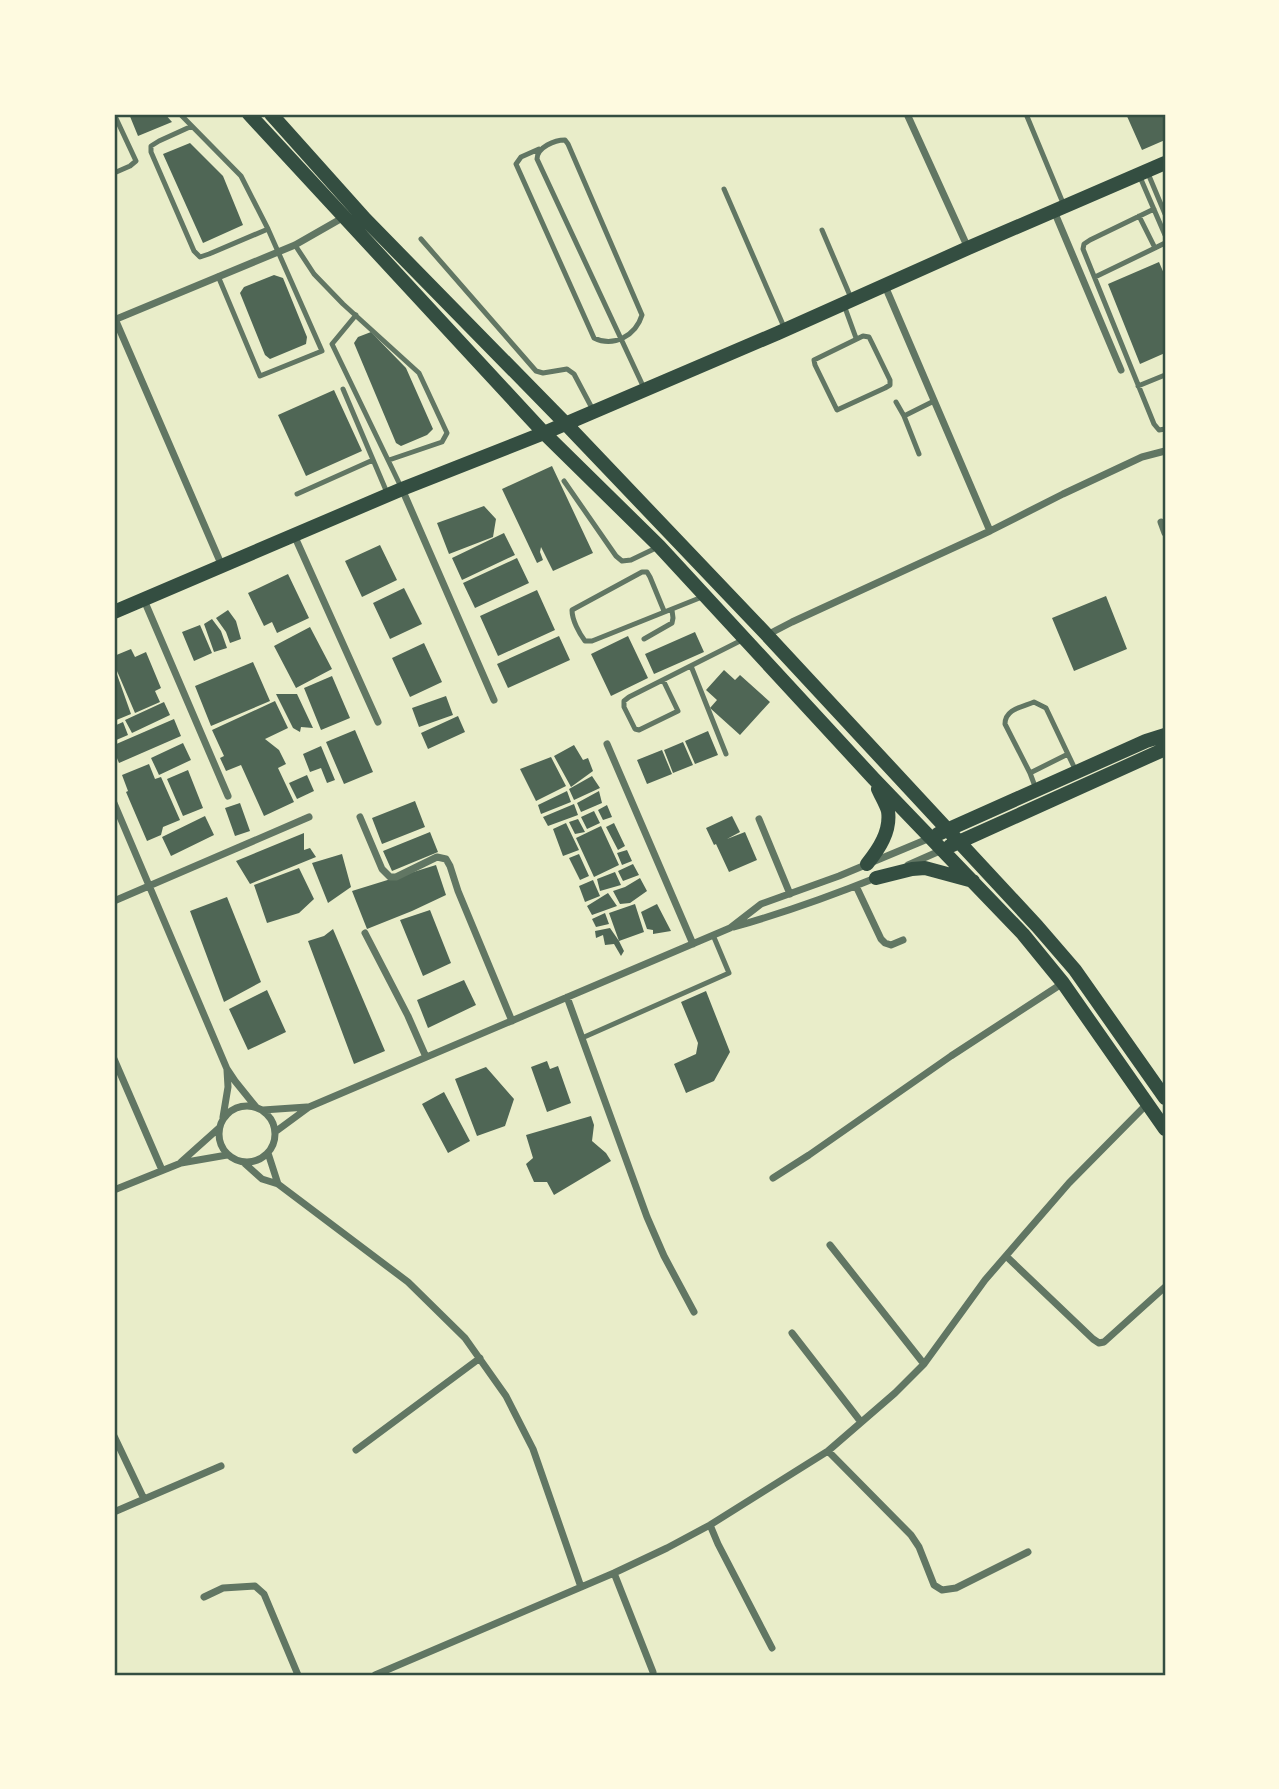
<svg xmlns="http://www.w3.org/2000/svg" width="1279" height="1789" viewBox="0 0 1279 1789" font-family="'IBM Plex Sans',sans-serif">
<rect width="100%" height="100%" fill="#e9edc9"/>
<path fill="#4f6655" d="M129,114h36l7,8 -34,14z
M1126,114h39v26l-23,10z
M190,143l33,33 20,49 -40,18 -40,-89z
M1159,262l6,14v77l-25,11 -32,-80z
M274,275l9,3 24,59 -1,7 -36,15 -5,-4 -25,-62 4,-6z
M371,332l35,36 27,61 -6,6 -26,11 -5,-3 -42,-100 4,-6z
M334,390l28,61 -56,25 -28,-61z
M552,466l41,87 -40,18 -12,-24 -1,5 3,8 -6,3 -35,-74z
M484,506l12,13 -3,18 -44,17 -12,-31z
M504,533l11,22 -53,25 -10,-22z
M380,545l17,35 -35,17 -17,-36z
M517,558l12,25 -54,25 -12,-25z
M288,574l21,44 -32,15 -5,-11 -8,4 -16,-33z
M404,588l18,36 -32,15 -17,-36z
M537,590l18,40 -57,26 -18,-40z
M1106,596l21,53 -53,22 -22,-53z
M228,610l8,11 5,18 -11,4 -4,-11 -10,-14z
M212,619l9,12 6,17 -13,4 -10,-28z
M200,625l12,28 -18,8 -12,-29z
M310,627l22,42 -36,19 -22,-42z
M695,632l9,20 -50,22 -9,-20z
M559,636l11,24 -62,28 -11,-24z
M628,636l20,42 -37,18 -20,-42z
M424,643l18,39 -32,15 -18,-39z
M131,649l4,8 11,-5 15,36 -6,3 5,11 -25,11 -21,-49v-8z
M253,662l17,39 -59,25 -16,-40z
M114,666l17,48 -17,7z
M724,670l11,10 5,-5 30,27 -30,33 -30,-27 7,-8 -11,-10z
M332,676l18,42 -29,12 -17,-42z
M276,694h21l16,34 -12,-1 -1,5 -7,-4z
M446,696l7,19 -34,12 -7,-19z
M275,701l13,27 -23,11 14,11 7,14 -8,4 16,34 -30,14 -23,-51 -15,6 -6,-13 4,-2 -12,-26z
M164,702l6,13 -38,18 -7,-13z
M458,716l7,16 -37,17 -7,-16z
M174,719l7,17 -62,27 -5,-12v-6z
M123,722l5,13 -14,6v-15z
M355,730l18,42 -29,12 -18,-42z
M708,731l10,24 -23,9 -10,-23z
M683,742l10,23 -20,8 -9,-23z
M183,743l8,17 -32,15 -8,-17z
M574,745l9,15 5,-2 5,13 -22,16 -17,-31z
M321,746l14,34 -8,3 -6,-15 -11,4 -7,-18z
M662,750l10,24 -25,10 -10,-24z
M551,757l15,29 -30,15 -16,-32z
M149,764l6,15 6,-2 19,43 -17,7 -2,8 -14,6 -21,-49 2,-1 -6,-16z
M188,770l15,38 -20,8 -16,-37z
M307,775l7,16 -17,8 -8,-16z
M592,776l8,12 -26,12 -5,-11z
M567,791l4,11 -30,12 -3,-9z
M599,791l3,12 -21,9 -4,-9z
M415,801l10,26 -43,17 -10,-26z
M240,803l10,28 -15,5 -10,-28z
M574,804l4,11 -30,11 -5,-9z
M607,805l5,12 -9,3 -5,-10z
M594,811l6,12 -13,6 -6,-12z
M205,816l9,19 -43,21 -9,-19z
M732,816l8,16 -13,7 18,-7 12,28 -28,12 -13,-28 -2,1 -8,-17z
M578,819l7,13 -10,2 -6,-12z
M566,823l13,27 -16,6 -10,-27z
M614,823l11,23 -7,4 -12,-23z
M601,826l18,39 -25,12 -18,-39z
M430,832l8,20 -46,19 -9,-20z
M304,833v17l6,-2 6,9 -66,27 -14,-23z
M627,850l5,11 -10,4 -5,-12z
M342,854l9,33 -23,16 -16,-40z
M579,854l10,22 -9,4 -11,-22z
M633,864l6,11 -16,6 -5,-10z
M436,865l10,30 -34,16 -45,18 -15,-38z
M299,868l15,31 -15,14 -32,10 -13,-38z
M615,872l6,13 -21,6 -3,-12z
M640,878l7,13 -17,12 -10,1 -7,-13 12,-4z
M593,880l7,16 -15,6 -6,-16z
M608,893l9,13 -25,9 -5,-9z
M227,897l34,85 -37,20 -34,-91z
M635,904l9,28 -25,9 5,10 -3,5 -7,-12 -9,1 -2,-10 -7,3 -1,-7 15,-3 9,13 -10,-28z
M657,904l14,27 -18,3v-4l-6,-1 -6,-17z
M430,910l21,53 -28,13 -23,-56z
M605,913l4,11 -13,3 -4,-8z
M333,929l52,122 -31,13 -46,-123 16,-5z
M464,980l12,25 -48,23 -11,-28z
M267,990l19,42 -38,18 -19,-41z
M706,991l24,61 -16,29 -28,12 -12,-29 22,-10 2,-11 -17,-41z
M547,1061l3,8 8,-3 13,37 -24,9 -16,-45z
M486,1067l28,32 -9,27 -28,10 -22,-57z
M444,1092l26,49 -22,12 -26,-49z
M591,1116l3,9 -2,16 14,12 5,8 -57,34 -7,-13h-13l-8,-18 7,-6 -7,-23z"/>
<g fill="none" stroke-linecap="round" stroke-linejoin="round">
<path stroke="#617663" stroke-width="5" d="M114,114l22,47 -6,5 -16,7
M180,114l61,62 27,53 54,122 -62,25 -42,-100
M1026,114l37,89
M192,126l-33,15 -8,5v6l43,99 6,6 9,-3 59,-25
M539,149l-18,8 -5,7 78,174c20,10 42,-3 48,-23l-74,-171 -3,-4c-10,0 -28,7 -28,19l107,229
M1147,171l18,43
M1140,177l25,58
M724,189l60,138
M1154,209l-64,31 -6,4 -1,5 71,175 5,6 6,-1
M822,230l29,68
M421,239l115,132 7,2 24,-4 7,5 19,36
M295,245l19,29 29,30 76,69 28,60 -5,9 -53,18
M1155,248l10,-5
M1095,277l60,-29 -16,-32
M844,305l12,33
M356,315l-24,29 70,145
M863,336l6,1 3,6 18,37v5l-5,3 -48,22 -22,-45 -1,-5z
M1138,386l27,-11
M343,389l45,106
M896,402l8,14 15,38
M904,416l30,-15
M564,481l52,75 6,5 9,-1 25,-12
M297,494l76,-34
M664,611l-14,-34 -3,-5h-5l-70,38c0,10 7,23 13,31h7l110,-44
M644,639l28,-16 1,-5 -1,-8
M691,666l35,88
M663,680l15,31 -39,19 -4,-1 -11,-22v-6l5,-4 113,-57
M1030,773l38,-19
M1036,789l-6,-16 -25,-49c0,-15 17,-17 29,-22l12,6 30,63
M582,1038l147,-65 -16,-38"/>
<path stroke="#617663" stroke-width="7" d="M907,114l61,134
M1054,211l67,159
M885,286l105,245
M115,319l107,247
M114,320l181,-75 49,-28
M402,489l92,211
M1161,522l4,11
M294,535l84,187
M144,600l84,196
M767,635l25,-13 198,-91 73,-37 79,-37 23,-6
M607,744l86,200
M114,803l113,266 8,12 21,26
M360,817l22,52 8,8h6l41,-20 9,2 4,7 8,25 54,130
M759,819l31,75
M908,865l34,-15
M856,886l25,53 4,4 6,2 12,-5
M114,901l195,-84
M734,927c49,-14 97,-31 144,-50
M365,933l43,83 18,41
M567,997l80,220 17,39 30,56
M114,1059l48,111
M219 1134a28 28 0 1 1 56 0a28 28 0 1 1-56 0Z
M263,1110l44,-3
M223,1117l5,-30 -1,-17
M275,1132l34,-25 421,-179 31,-24 78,-28 91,-38
M268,1153l10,31
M181,1162l38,-34
M243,1162l19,17 16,5 130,98 57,56 41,58 27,53 48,138
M773,1178l36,-23 142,-99 112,-73
M114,1190l67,-27 46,-8
M830,1245l94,119
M1006,1256l87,83 6,4 5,-1 61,-55
M792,1333l69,89
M114,1436l30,63
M356,1450l124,-92
M828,1451l83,84 8,12 15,38 8,5 14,-2 72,-36
M114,1512l107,-46
M710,1525l8,19 54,104
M614,1573l39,99
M204,1597l19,-9 32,-2 9,8 34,81
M375,1675l239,-102 53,-25 43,-23 118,-74 67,-58 29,-29 61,-84 84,-97 78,-79"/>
<path stroke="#344e41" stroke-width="14" d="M249,114l295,319 115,113 215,233 149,155 40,49 102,146
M271,114l94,105 200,204 202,212 270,291 38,44 90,128
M114,612l288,-123 142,-56 234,-100 190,-85 197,-85
M938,834l208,-93 19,-6
M950,846l215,-97
M867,864c12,-15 24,-33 21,-53 -2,-7 -7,-15 -10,-22
M876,878l36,-9 13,-1 48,13"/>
</g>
<rect width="1279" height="1789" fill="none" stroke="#fefae0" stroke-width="231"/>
<rect x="116" y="116" width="1048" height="1558" fill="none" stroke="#344e41" stroke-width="2.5"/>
</svg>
